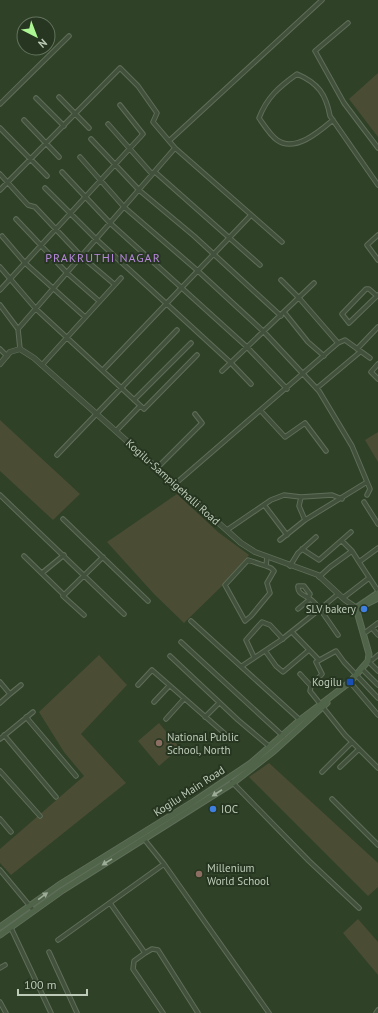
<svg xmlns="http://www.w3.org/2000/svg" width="378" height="1013" viewBox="0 0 378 1013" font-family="'PT Sans',sans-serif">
<rect width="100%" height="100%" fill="#2f4127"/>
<path fill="#4b4c34" d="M378,73v64l-29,-38z
M0,420l80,74 -27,26 -53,-49z
M378,432v30l-13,-22z
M177,494l41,38 31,23 -27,31 -38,37 -30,-29 -47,-52z
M99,655l28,30 -46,49 45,49 -115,92 -11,-12v-14l84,-73 -20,-24 -25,-40z
M159,723l21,25 -21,18 -21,-25z
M269,763l109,100v24l-10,9 -119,-119z
M358,919l20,23v33l-35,-42z"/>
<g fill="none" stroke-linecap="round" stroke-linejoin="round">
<g stroke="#5f6e59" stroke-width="5.5">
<path id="minor" d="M348,23l-33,28 29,52 34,45
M59,97l30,31
M36,98l28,28
M0,104l69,-68
M24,120l35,37
M333,120c-13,11 -38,33 -56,20 -7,-5 -13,-15 -18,-22 8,-21 20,-31 38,-44 21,9 29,20 33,42l48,69
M108,124l44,50
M0,128l47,48
M91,139l48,51 55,46 87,80
M169,141l153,-141
M80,157l44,50 74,64 66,61 55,59 33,55 18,43 -3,6
M62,172l48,51 137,124 40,42
M155,172l105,93
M0,174l28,31 7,2 46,49 33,28
M45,188l51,51 135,124 20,21
M0,190l120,-122 18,18 19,27 -4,9 22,26 107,94
M16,219l51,54 32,28
M378,235l-11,10 11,15
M2,236l23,27 60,54
M0,267l36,42 108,100 53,-54
M281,280l18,18 39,45
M0,290l143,-156 -23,-29
M377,296l-8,-7h-3l-24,25 7,9 29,-28
M0,305l18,24
M284,312l24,30 16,14
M0,349l7,7
M20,349l-2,-20 157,-181
M357,349l21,-22
M378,364l-7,8 7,7
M42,365l79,-87
M103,370l148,-155
M222,371l92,-88
M317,388l43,-36
M134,400l57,-57
M261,411l24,26 20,-14 21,28
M116,431l24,-25
M57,455l120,-125
M157,468l45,-45 -7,-9
M175,484l163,-141 7,-3 25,18
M0,495l124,119
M364,502l14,22
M265,506l22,29
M63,519l85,82
M305,520l62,-38
M227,530l44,-30 13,-5 17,2 31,-2 10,4
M280,540l25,-20 -6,-14 2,-9
M342,541l10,10 7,11
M378,548l-19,14 19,29
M302,549l17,11 32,-28
M24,556l40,39
M266,566l-18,-6 -23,25 20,36 6,-5 19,-23 -3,-10 7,-12 -3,-3 -5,-2 1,-9
M290,566l8,-13 18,-16
M42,573l22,-18
M319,577l11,-10 22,-16
M338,594l-18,15 18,26
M343,598l26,-20
M298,609l12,-10
M84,615l-21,-19 40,-39
M191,621l109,99
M372,628l6,7
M292,632l26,27
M366,632l12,-9
M181,642l102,94
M266,652l10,14 7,6 26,-22
M170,656l68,64 32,27
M254,657l-8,-17 16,-18 8,3 13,14
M368,659l4,1 6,-5
M368,661l10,10
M242,666l39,-26 39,-31c-3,-3 -6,-8 -10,-10 -5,-4 -13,-5 -12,-13h6l6,8 -2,4
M362,669l16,16
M300,674l11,12
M0,682l10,12 -10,9
M350,682l28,33
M138,685l14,-15 80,70
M10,694l11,-9
M378,698l-34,-36 -8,-11 -20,11 6,12 -11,12 -1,5 35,44 33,33
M154,702l15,-16
M26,717l50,59
M205,717l14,-14
M166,719l18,-20
M4,735l52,62
M0,739l33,-27
M340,767l19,-18
M0,771l40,45
M322,772l30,-30
M232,782l77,79 50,47
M332,799l46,46
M0,819l11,13
M164,864l105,149
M0,870l34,41
M110,903l35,50 7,-4 6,1 40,63
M11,928l40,85
M58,940l106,-76 -20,-25
M49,952l28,61
M145,953l-11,8 -1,8 30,44
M0,968l5,-3
M0,1002l6,11
M376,1013l2,-3"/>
</g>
<g stroke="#5f6e59" stroke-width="6">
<path id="tertiary" d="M0,364l10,-12 10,-3 14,9 207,185 14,9 63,23 27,25 15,10"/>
</g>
<g stroke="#5f6e59" stroke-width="7">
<path id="secondary" d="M366,604l12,-6
M0,927l59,-42 134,-83 58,-39 49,-43 50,-38 18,-21 1,-7 -13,-46 22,-15
M0,935l63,-45 170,-107 41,-32 53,-48"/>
</g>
<use href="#minor" stroke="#42513b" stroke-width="3.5"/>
<use href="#tertiary" stroke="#42513b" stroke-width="4.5"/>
<use href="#secondary" stroke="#506449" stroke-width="5"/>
</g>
<defs><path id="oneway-solid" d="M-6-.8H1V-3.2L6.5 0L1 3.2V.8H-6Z"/></defs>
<g fill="#9cac97">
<use href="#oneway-solid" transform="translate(217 793) rotate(147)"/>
<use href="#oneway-solid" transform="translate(107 862) rotate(148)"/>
<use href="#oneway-solid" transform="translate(43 896) rotate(-36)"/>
</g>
<g fill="#3f7fe0" stroke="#263620" stroke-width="1.5">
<circle cx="364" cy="609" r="4"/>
<circle cx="213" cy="809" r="4"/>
</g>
<rect fill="#1a4fb4" stroke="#263620" stroke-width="1.5" x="346" y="678" width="8" height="8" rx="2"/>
<g fill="#8d6e63" stroke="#263620" stroke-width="1.5">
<circle cx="159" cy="743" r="4"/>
<circle cx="199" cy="874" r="4"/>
</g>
<g text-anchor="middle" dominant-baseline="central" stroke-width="4" stroke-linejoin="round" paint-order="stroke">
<g font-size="11" fill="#bdcbb8" stroke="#263620">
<text transform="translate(173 482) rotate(42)">Kogilu-Sampigehalli Road</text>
<text transform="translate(189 791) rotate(-33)">Kogilu Main Road</text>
</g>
<g font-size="11" fill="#bdcbb8" stroke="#263620" text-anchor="start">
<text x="356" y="609" text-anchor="end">SLV bakery</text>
<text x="342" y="682" text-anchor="end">Kogilu</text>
<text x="167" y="737">National Public<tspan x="167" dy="13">School, North</tspan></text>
<text x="221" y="809">IOC</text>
<text x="207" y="868">Millenium<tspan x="207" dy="13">World School</tspan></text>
</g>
<g font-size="12" letter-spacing="1" fill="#b789dc" stroke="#263620">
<text x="103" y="257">PRAKRUTHI NAGAR</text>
</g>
</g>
<g transform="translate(36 36) rotate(138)"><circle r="19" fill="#263620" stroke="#62725d"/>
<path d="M0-3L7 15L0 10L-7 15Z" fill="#acf693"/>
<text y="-6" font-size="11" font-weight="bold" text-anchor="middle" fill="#bdcbb8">N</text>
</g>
<path d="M18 989v6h69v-6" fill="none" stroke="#bdcbb8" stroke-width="2"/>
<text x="24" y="989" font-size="12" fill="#bdcbb8" stroke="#263620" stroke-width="3" paint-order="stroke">100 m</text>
</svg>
